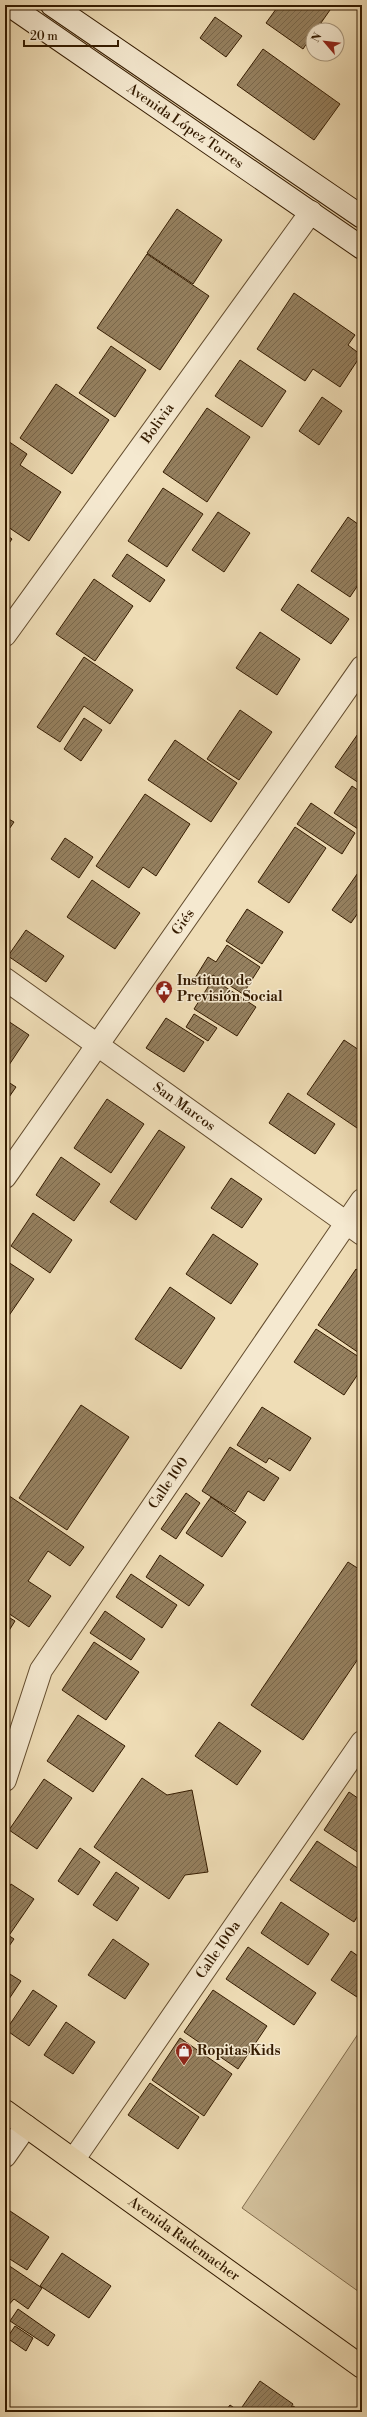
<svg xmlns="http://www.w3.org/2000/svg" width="367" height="2417" viewBox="0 0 367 2417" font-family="'Libre Bodoni',serif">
<defs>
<pattern id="building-hatch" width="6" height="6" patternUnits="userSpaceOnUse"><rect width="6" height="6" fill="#95805f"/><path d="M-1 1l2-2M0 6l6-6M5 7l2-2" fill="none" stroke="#7a684c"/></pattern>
</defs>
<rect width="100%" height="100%" fill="#efddb6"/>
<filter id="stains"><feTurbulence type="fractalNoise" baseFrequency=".005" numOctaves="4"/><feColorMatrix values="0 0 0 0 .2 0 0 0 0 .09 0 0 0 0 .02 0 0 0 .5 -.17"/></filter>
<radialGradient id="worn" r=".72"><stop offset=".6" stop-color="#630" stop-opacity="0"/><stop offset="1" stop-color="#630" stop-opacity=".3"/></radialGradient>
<path fill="#cfbc97" stroke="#826c4c" d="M362,2028v266l-120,-86z"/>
<path fill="url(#building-hatch)" stroke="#341b00" d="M279,5h43l8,5 -14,20h-3v4l-10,15 -37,-26z
M215,17l27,19 -16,21 -26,-19z
M263,49l77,55 -26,36 -77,-55z
M177,209l45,31 -29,44 -46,-31z
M147,254l62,42 -49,74 -63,-42z
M294,293l61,42 -7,10 13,10 -21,32 -27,-18 -8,12 -48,-32z
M111,346l35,24 -31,47 -36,-24z
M240,360l46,31 -24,36 -47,-31z
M56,384l53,36 -37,54 -52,-36z
M322,397l20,14 -23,34 -20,-14z
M207,408l43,29 -43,65 -44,-30z
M5,439l22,15 -7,11 41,27 -32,49 -24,-16z
M163,488l40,26 -36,53 -39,-26z
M218,512l32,21 -26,39 -32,-22z
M348,517l14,10v52l-12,18 -39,-26z
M5,534l7,5 -7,10z
M127,554l38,26 -15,22 -38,-26z
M94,579l39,27 -38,55 -39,-27z
M298,584l51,35 -18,25 -50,-34z
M260,632l40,27 -23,36 -41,-27z
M84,657l49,33 -23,34 -26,-18 -24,36 -23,-15z
M240,710l32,22 -33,48 -32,-21z
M84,718l18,12 -21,31 -17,-12z
M362,728v57l-27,-18z
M175,740l62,43 -26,39 -63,-42z
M352,786l10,7 -1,38 -27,-18z
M145,794l45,30 -34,52 -13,-9 -14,21 -33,-22z
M311,803l44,30 -13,21 -45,-30z
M5,817l9,5 -9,13z
M295,827l31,21 -37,55 -31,-21z
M65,838l28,19 -14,21 -28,-19z
M362,867v40l-11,16 -19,-13z
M92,880l48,33 -25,36 -48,-32z
M247,909l36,23 -21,32 -36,-23z
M26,930l38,26 -18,26 -38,-26z
M227,945l33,22 -17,27 -30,-19 -7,10 -11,-7 13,-21 8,5z
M213,979l43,28 -19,29 -43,-27z
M194,1014l23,14 -9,13 -22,-14z
M166,1018l38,24 -20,30 -38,-24z
M5,1019l24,16 -24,36z
M344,1040l18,12v69l-5,7 -50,-34z
M5,1080l11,7 -11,16z
M288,1093l47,31 -20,30 -46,-31z
M107,1099l37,25 -33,49 -37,-25z
M159,1130l26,17 -49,73 -26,-18z
M61,1157l39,27 -26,37 -38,-26z
M231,1178l31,21 -20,29 -31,-20z
M33,1213l39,27 -22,33 -39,-27z
M213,1234l45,30 -27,40 -45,-30z
M5,1260l29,19 -26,38 -3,-2z
M356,1269l6,4v82l-44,-30z
M170,1287l45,31 -34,51 -46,-30z
M316,1329l46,30v9l-18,27 -50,-33z
M81,1405l48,32 -62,93 -48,-32z
M262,1407l49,31 -21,33 -21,-13 -3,5 -29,-18z
M230,1447l49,31 -15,23 -16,-10 -13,21 -33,-21z
M5,1493l79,54 -14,19 -22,-15 -20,30 23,15 -22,31 -24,-16z
M186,1493l14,10 -24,36 -15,-10z
M211,1497l35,25 -24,35 -36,-24z
M160,1555l44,30 -15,21 -43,-29z
M348,1562l14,9v82l-59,87 -52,-35z
M131,1574l46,31 -15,23 -46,-31z
M105,1611l40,28 -14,21 -41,-27z
M5,1615l10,6 -10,16z
M94,1642l45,30 -33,48 -44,-30z
M78,1715l47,31 -32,46 -46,-31z
M219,1722l42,29 -24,34 -42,-29z
M142,1778l25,17 25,-5 16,82 -23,3 -16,24 -75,-52z
M44,1779l28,19 -35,51 -28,-19z
M349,1792l13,9v54l-38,-25z
M317,1841l45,30v38l-8,13 -64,-42z
M80,1848l20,14 -22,33 -20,-14z
M116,1872l23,16 -22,33 -24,-16z
M11,1884l23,15 -24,35 -5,-4v-37z
M281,1902l48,32 -21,31 -47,-32z
M5,1933l9,6 -9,13z
M113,1939l36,25 -24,35 -37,-24z
M248,1947l68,46 -22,32 -68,-46z
M351,1951l11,8v37l-2,3 -29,-19z
M5,1971l16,10 -16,24z
M33,1990l24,16 -28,40 -23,-16z
M213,1990l54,36 -29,43 -54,-37z
M66,2022l29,20 -22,32 -29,-19z
M180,2038l52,36 -28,42 -52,-36z
M150,2083l49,34 -21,32 -50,-34z
M7,2209l42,28 -22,33 -22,-14z
M62,2253l49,33 -22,32 -49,-32z
M8,2265l34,23 -14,21 -14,-10 -9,10v-40z
M18,2309l37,26 -7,11 -38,-25z
M15,2326l18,12 -7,13 -19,-13z
M260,2381l33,23 -5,8 -48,-2z
M230,2405l10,7h-15z
M293,2406l10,6h-14z"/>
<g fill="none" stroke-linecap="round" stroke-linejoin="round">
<g stroke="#634c2e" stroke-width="24">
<g id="street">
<path id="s1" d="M5,635l306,-423"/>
<path id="s2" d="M5,979l357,255"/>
<path id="s3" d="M5,1177l357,-510"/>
<path id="s4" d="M5,1780l36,-110 321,-470"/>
<path d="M5,2156l21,-30"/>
<path id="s5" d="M74,2159l288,-417"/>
</g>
</g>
<g stroke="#341b00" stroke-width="24">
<g id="secondary">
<path id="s6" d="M9,5l353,243"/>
<path d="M52,5l310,212"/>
</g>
</g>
<g stroke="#341b00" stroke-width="24">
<g id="primary">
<path id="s7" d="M5,2111l357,256"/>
</g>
</g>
<use href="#street" stroke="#f5e9d0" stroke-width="22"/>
<use href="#secondary" stroke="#f5e9d0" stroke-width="22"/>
<use href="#primary" stroke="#efddb6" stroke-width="22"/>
</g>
<defs>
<g id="civic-pin" transform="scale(0.9)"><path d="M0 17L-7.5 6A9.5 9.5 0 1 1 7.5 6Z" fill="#8f2418" stroke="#f5e9d0"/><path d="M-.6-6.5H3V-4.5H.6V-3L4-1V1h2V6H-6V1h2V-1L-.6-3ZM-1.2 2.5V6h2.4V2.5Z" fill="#fff"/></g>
<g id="shop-pin" transform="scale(0.9)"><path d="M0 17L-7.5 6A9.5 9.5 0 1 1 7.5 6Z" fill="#8f2418" stroke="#f5e9d0"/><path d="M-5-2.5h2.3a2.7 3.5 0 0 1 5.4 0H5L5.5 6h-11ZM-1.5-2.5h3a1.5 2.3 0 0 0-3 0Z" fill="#fff"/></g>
</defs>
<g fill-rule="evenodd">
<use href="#civic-pin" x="164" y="989"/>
<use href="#shop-pin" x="184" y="2051"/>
</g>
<g text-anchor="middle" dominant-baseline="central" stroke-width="3" stroke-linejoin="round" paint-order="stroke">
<g font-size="14" fill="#341b00" stroke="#f5e9d0">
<text stroke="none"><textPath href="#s6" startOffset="214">Avenida López Torres</textPath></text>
<text stroke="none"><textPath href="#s1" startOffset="261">Bolivia</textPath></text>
<text stroke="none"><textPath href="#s3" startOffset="311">Giés</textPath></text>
<text stroke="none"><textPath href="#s2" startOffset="220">San Marcos</textPath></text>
<text stroke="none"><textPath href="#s4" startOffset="342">Calle 100</textPath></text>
<text stroke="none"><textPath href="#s5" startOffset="254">Calle 100a</textPath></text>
<text stroke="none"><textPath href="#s7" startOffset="220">Avenida Rademacher</textPath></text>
</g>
<g font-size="14" font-weight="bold" fill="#341b00" stroke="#f5e9d0" text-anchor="start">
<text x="177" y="981">Instituto de<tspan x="177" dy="16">Previsión Social</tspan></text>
<text x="197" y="2051">Ropitas Kids</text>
</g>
</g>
<rect width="367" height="2417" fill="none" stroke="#efddb6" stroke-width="20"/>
<rect x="6" y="6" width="355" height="2405" fill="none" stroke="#341b00" stroke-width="2"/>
<rect x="10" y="10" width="347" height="2397" fill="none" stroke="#341b00"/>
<g transform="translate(325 42) rotate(298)"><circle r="19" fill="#f5e9d0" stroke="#a8977d"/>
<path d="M0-3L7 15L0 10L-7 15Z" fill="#8f2418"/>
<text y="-6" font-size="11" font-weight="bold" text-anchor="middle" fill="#341b00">N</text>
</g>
<path d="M24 40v6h94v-6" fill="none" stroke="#341b00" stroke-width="2"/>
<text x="30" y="40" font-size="12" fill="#341b00" stroke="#f5e9d0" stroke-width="3" paint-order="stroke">20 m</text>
<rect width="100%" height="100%" filter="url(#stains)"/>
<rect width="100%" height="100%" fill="url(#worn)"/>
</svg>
